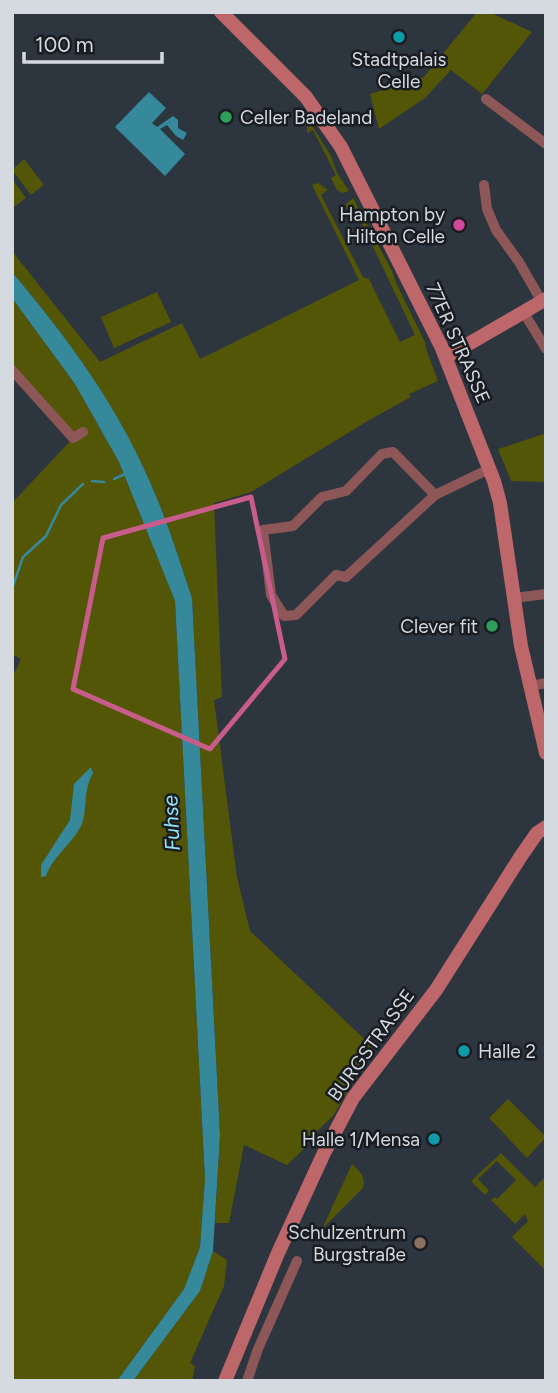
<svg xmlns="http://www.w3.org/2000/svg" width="558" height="1393" viewBox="0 0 558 1393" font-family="Figtree,sans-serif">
<rect width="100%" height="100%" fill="#2d353f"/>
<path fill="#535606" d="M477,12h12l43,20 -50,62 -31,-24 -26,28 -46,31 -9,-35 54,-17z
M307,118l24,38 6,17 12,18 -7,2 -5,-3 -6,-12 5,-3 -23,-45 -6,3z
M24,159l20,26 -13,10 -19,-25z
M12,179l14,19 -13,10 -1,-1z
M318,183l10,7 -7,5 42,82 6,2 31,63 15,-7 -61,-128 -7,3 -1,-6 7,-6 39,73 4,12 30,61 -1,2 13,35 -29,13 2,3 -40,22 -120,73 -37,11 8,194 -8,3 23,177 13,54 124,117 -41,68 -29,28 2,3 -19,18 -43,-20 -15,78h-14l5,-88 -28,-537c-13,-39 -25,-78 -42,-116 -34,-77 -84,-146 -138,-210v-21l88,111 82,-39 18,36 159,-79 -47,-95z
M157,292l14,30 -57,26 -13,-31z
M12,298l63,86 44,78 56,139 30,578 -5,68 -16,42 -67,92h-105v-703l9,-19 -9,-5v-151l61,-65 -61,-69z
M546,433v49l-35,-1 -13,-32z
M508,1099l38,38 -19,21 -38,-40z
M501,1153l34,34 11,-11v95l-34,-34 16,-16 -3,-7 -10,10 -24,-24 4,-3 2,2 19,-19 -19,-19 -19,18 11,12 -4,4 -14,-14z
M352,1164c8,8 14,12 11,24l-41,41z
M213,1251l14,9 -3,26 -34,77 5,3 -3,15h-59l67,-90z"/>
<path fill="#36889b" d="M149,92l17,16 -14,15 5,4 16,-11 5,4v8l9,5 -4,7 -7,-4 -9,-11 -7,4 25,25 -20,22 -50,-49z
M12,272c54,64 105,133 138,210 17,38 29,77 42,116l28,537 -7,116 -13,40 -67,90h-16l67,-92 16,-42 5,-68 -30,-578 -56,-139 -44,-78 -63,-86z
M91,767l2,6c-11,20 -5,39 -12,53 -10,19 -28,30 -35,50l-5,1v-12l29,-45 4,-36z"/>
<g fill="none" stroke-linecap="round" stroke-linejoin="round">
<path stroke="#36889b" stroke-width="2.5" d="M114,479l13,-6
M92,481l12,1
M12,589l11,-32 23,-21 15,-31 22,-21"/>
<path stroke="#8d5657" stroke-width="10" d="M486,99l60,45
M484,185l3,24 9,21 23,32 23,40
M524,313l22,36
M12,370l61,68 10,-6
M435,495l-42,-43 -11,2 -36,37 -24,6 -29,29 -30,4 8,65 13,21 12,-1 40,-40 10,2 89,-82 54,-26
M514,598l32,-4
M529,686l17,-3
M247,1381l11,-32 39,-88"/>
<path stroke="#be676a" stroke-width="14" d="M221,12l85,85 35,50 100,199 53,135 6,22 21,143 25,107
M446,357l100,-58
M225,1381l53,-128 46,-100 29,-55 83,-108 85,-134 16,-23 9,-6"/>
</g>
<path fill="none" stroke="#c85c8a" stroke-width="5" stroke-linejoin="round" d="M251,497l34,162 -75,90 -137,-60 30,-151z"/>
<g fill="#0f9aa8" stroke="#191c21" stroke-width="2.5">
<circle cx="399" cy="37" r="7"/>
<circle cx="464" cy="1051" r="7"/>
<circle cx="434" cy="1139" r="7"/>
</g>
<g fill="#2e9e5b" stroke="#191c21" stroke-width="2.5">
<circle cx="226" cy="117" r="7"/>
<circle cx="492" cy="626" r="7"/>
</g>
<circle fill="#d1479c" stroke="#191c21" stroke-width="2.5" cx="459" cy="225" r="7"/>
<circle fill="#8d6e63" stroke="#191c21" stroke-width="2.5" cx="420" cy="1243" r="7"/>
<g text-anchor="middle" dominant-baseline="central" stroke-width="5" stroke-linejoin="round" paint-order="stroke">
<g font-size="19" fill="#d4dae0" stroke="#191c21" text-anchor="end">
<text x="399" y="59" text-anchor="middle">Stadtpalais<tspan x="399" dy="22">Celle</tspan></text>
<text x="240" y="117" text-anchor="start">Celler Badeland</text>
<text x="445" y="214">Hampton by<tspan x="445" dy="22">Hilton Celle</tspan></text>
<text x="478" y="626">Clever fit</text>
<text x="478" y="1051" text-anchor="start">Halle 2</text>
<text x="420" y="1139">Halle 1/Mensa</text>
<text x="406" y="1232">Schulzentrum<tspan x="406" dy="22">Burgstraße</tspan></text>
</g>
<g font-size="19" fill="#d4dae0" stroke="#191c21">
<text transform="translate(458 343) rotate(66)">77ER STRASSE</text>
<text transform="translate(371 1045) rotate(-54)">BURGSTRASSE</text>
</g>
<g font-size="21" font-style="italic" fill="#95e2f5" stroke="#191c21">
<text transform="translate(171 823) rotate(-93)">Fuhse</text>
</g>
</g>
<rect width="558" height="1393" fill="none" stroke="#d4dae0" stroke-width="28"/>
<path d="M24 52v10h138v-10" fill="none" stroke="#d4dae0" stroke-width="3.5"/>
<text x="35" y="52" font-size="21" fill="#d4dae0" stroke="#191c21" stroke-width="5" paint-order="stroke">100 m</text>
</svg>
